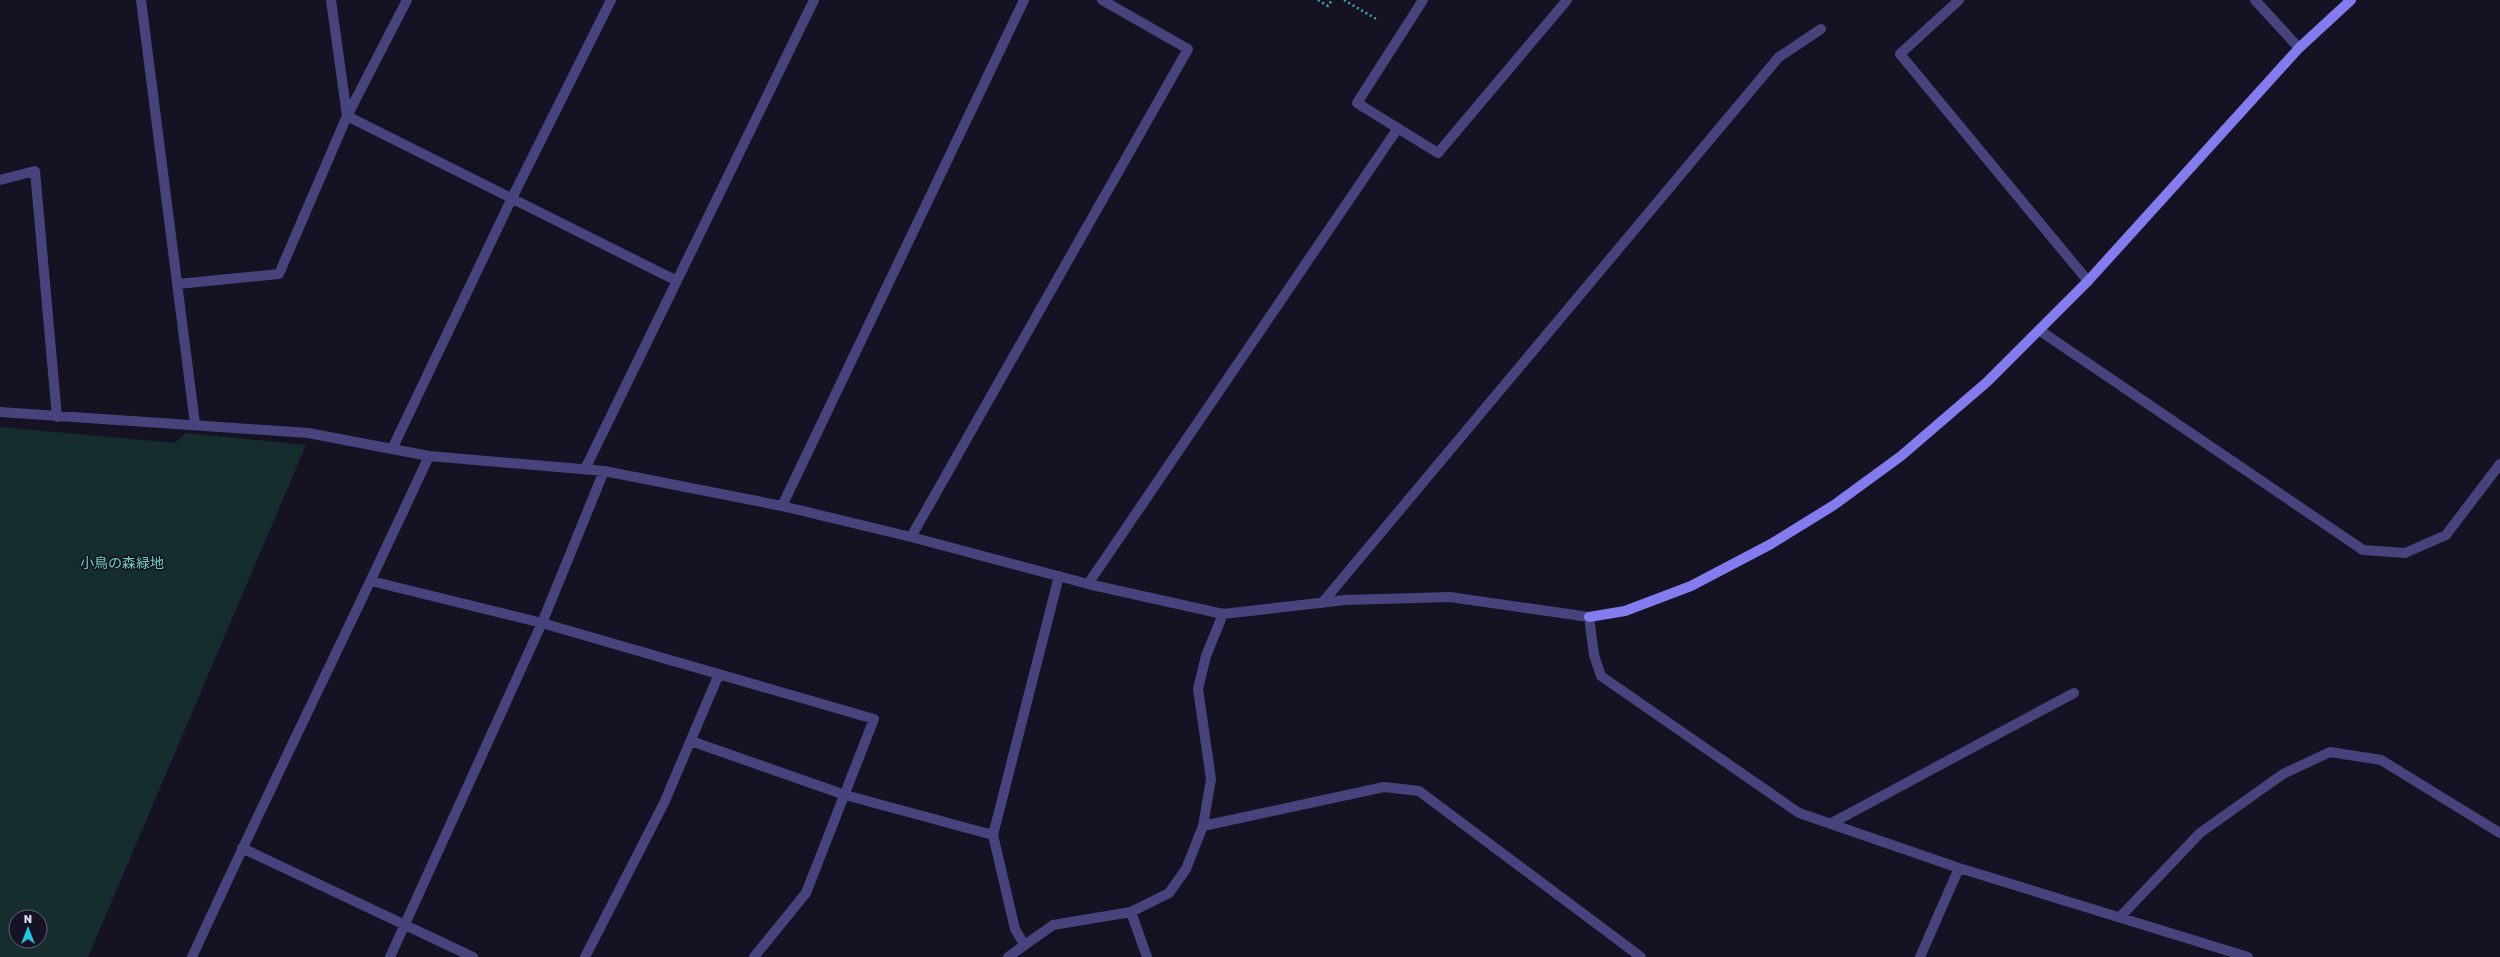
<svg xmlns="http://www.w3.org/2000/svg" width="2500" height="957" viewBox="0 0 2500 957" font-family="'Golos Text','Noto Sans JP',sans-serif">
<rect width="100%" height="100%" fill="#151223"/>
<path fill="#162d2d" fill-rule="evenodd" d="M0,427l175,16 10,-10 121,12 -218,512h-88zM16,917h24v24h-24z"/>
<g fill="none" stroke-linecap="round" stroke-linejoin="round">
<path stroke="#3fa8a5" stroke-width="2.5" stroke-dasharray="2 3" stroke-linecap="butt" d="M1318,0l10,6 4,-6
M1344,0l34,20"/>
<path stroke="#47437c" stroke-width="10" d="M141,0l54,424
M331,0l16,116 330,165
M1423,0l-66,103 81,50 129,-153
M1959,0l-59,54 188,227
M2255,0l44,48
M0,180l35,-9 22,246
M178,284l101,-10 68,-158 60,-116
M2039,330l324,220 42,3 41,-18 54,-71
M0,412l308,21 121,23 175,15 178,35 129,31 177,47 135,30 122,-14 105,-3 139,20 5,38 7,21 198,137 160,55 289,89
M393,447l118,-247 100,-200
M585,469l229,-469
M782,506l242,-506
M911,537l277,-488 -86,-49
M371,581l171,42 332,96 -68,174 -52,64
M1088,584l310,-456
M1322,603l457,-546 42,-28
M691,741l154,54 148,40
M1830,824l244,-131
M1203,826l181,-39 35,4 222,166
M242,848l231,109
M1131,912l16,45
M2121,916l79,-83 83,-59 47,-22 51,8 119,73
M1024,944l-9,-15 -22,-94 66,-259
M192,957c77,-168 160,-334 237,-501
M390,957l152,-334 62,-152
M585,957l79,-154 55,-129
M1008,957l45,-32 78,-13 38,-19 17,-24 17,-43 8,-47 -13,-90 8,-33 17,-42
M1920,957l39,-89"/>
<path stroke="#837cee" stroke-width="10" d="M1589,617l36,-6 66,-25 80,-42 63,-39 67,-49 86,-74 101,-101 211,-233 52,-48"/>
</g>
<g text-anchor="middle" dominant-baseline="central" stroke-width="3" stroke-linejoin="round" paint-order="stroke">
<g font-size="14" fill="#6ed1bb" stroke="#151223">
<text x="122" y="562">小鳥の森緑地</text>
</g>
</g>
<g transform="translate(28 929)"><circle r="19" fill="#151223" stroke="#656279"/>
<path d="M0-3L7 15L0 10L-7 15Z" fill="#1ec8e1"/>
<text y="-6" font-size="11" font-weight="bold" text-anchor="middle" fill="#ded9fa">N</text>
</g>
</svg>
